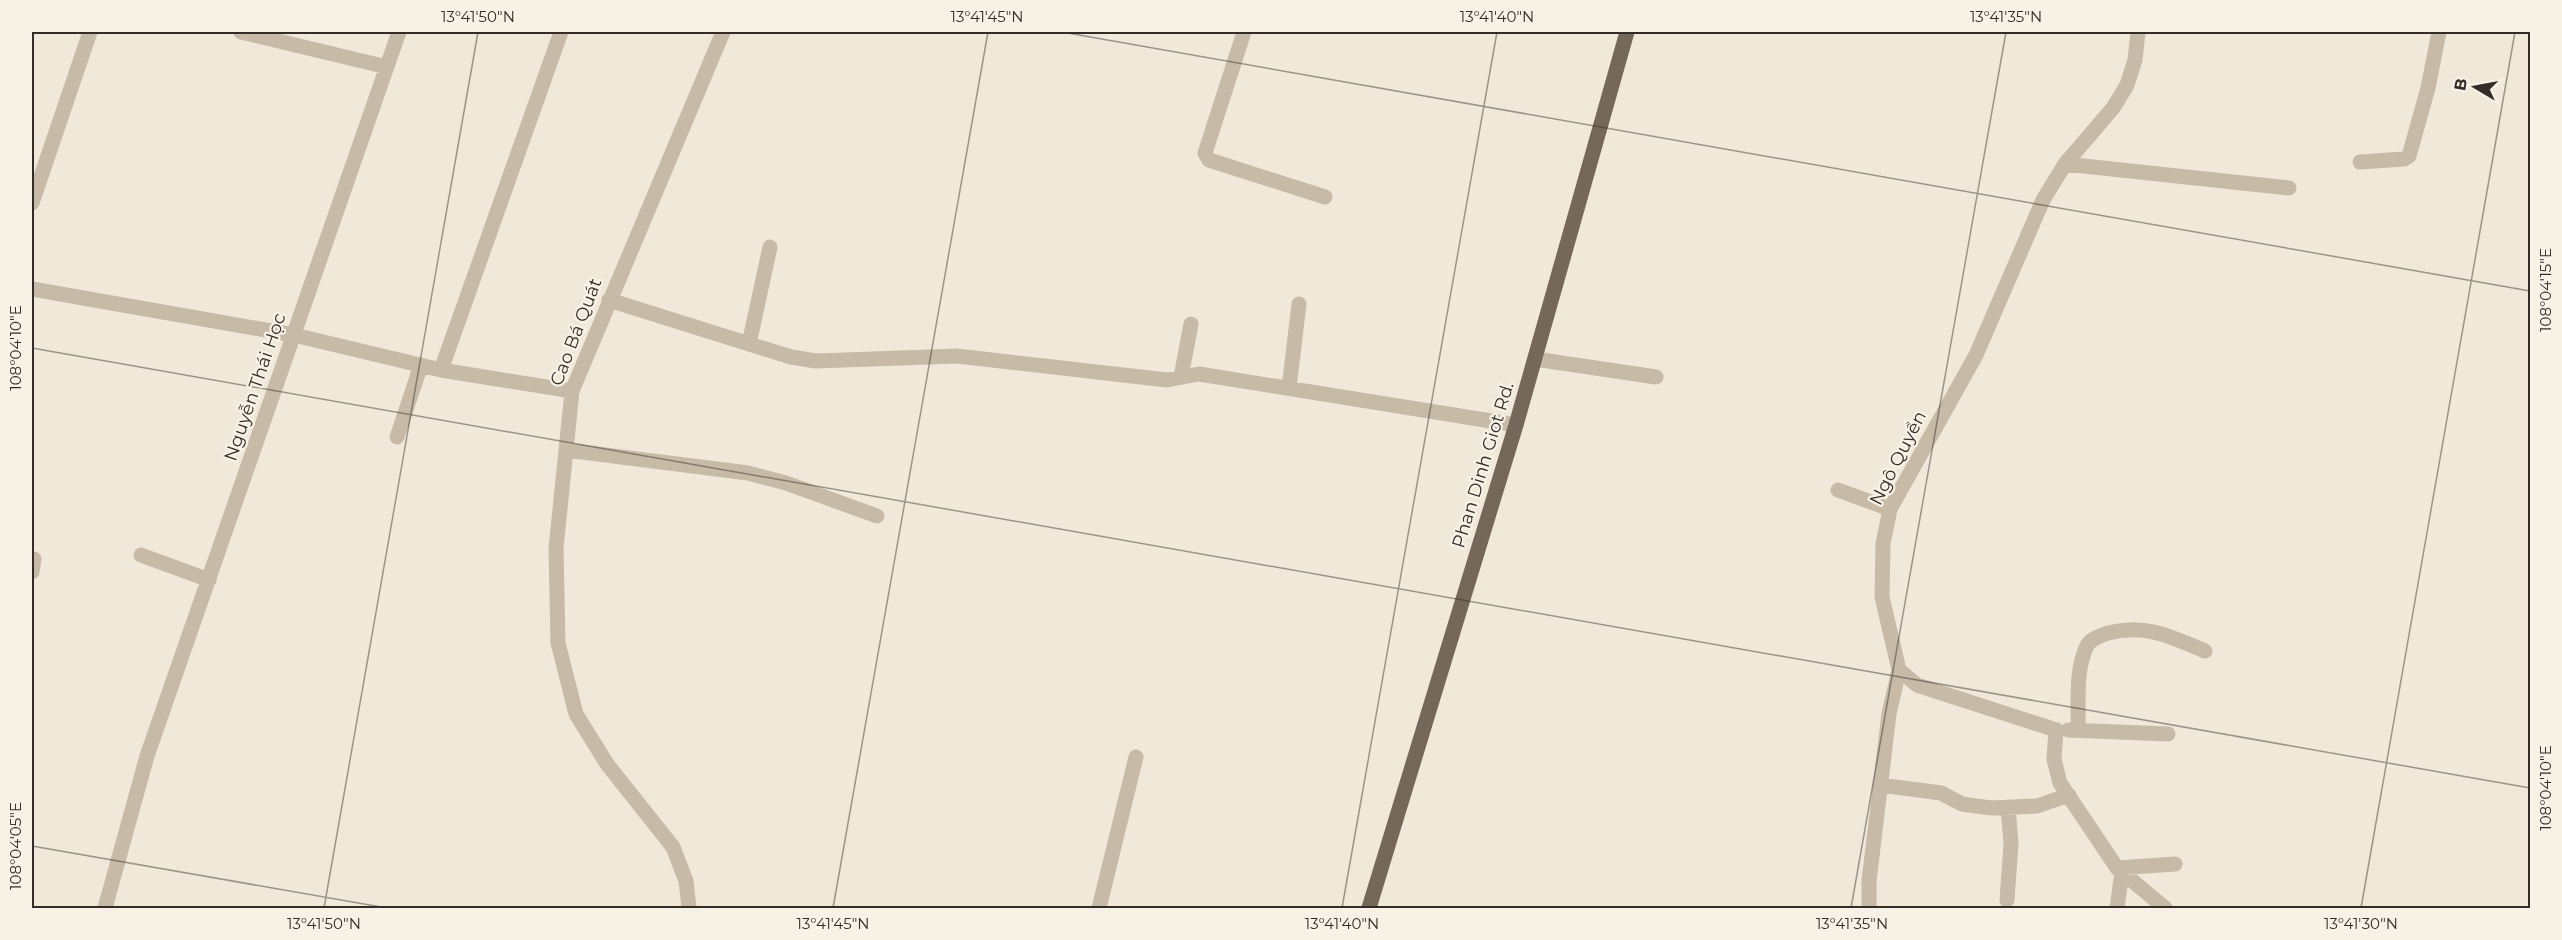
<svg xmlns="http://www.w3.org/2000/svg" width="2562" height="940" viewBox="0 0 2562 940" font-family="Montserrat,sans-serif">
<rect width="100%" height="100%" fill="#f0e9da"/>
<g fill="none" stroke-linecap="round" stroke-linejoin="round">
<path stroke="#c7baa7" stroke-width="15" d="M241,32l146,35
M1244,32l-39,121 4,7 116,37
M2138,32l-3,28 -8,25 -14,23 -48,56 -22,36 -67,155 -86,154 -7,35 -1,53 17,73 18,15 139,45 -2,29 6,24 57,85 48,40
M2360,162l44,-3 5,-3 19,-68 11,-56
M2065,164l224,24
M32,203l58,-171
M32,289l262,46 147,35 131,21
M609,300l182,57 25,4 141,-5 210,24 32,-6 317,51
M749,344l21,-97
M1535,359l121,18
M441,370l120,-338
M1181,377l10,-53
M1289,388l10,-84
M397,437l24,-72
M566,450l182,23 38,10 91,33
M1838,490l52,19
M141,555l68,25
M32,572l2,-13
M2068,730l100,4
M2078,730c1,-26 -3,-58 8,-82 3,-9 14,-12 22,-15 37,-10 64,4 97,18
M1880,785l61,8 21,11 29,4 46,-2 32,-11
M2117,868l58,-4
M2007,900l4,-56 -3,-37
M105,908l42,-152 252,-724
M689,908l-3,-27 -13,-34 -66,-83 -31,-50 -18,-71 -2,-95 16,-157 151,-359
M1099,908l37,-151
M1869,908v-27l20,-167 10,-44
M2117,908l5,-36"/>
<path stroke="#756759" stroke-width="15" d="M1369,908l147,-483 111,-393"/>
</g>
<path fill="none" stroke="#342d27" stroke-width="1.5" stroke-opacity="0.45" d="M1062,32l1468,259M32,348l2498,440M32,846l355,62M324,908l154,-876M833,908l155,-876M1342,908l155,-876M1851,908l155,-876M2361,908l154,-876"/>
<g text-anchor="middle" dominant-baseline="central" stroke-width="4.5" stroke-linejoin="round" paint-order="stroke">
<g font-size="18" fill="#342d27" stroke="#f8f2e6">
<text transform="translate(576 332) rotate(-69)">Cao Bá Quát</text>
<text transform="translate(255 387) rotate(-71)">Nguyễn Thái Học</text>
<text transform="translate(1898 458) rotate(-63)">Ngô Quyền</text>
<text transform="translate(1483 465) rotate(-73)">Phan Dinh Giot Rd.</text>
</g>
</g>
<rect width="2562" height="940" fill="none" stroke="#f8f2e6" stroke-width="66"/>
<g transform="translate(2475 87) rotate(280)" stroke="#f8f2e6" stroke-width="4.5" paint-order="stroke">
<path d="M0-4.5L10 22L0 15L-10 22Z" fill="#342d27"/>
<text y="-9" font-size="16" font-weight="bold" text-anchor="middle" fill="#342d27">B</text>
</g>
<rect x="33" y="33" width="2496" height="874" fill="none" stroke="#342d27" stroke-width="2"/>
<g font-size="15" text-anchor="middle" fill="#342d27">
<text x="478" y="22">13°41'50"N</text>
<text x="987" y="22">13°41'45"N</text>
<text x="1497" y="22">13°41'40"N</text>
<text x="2006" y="22">13°41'35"N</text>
<text transform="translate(2546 290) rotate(-90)" y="5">108°04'15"E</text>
<text transform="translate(16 348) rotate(-90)" y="5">108°04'10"E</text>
<text transform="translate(2546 788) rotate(-90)" y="5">108°04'10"E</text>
<text transform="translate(16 846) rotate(-90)" y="5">108°04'05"E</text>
<text x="324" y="929">13°41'50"N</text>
<text x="833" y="929">13°41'45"N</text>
<text x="1342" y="929">13°41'40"N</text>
<text x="1852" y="929">13°41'35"N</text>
<text x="2361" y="929">13°41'30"N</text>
</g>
</svg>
